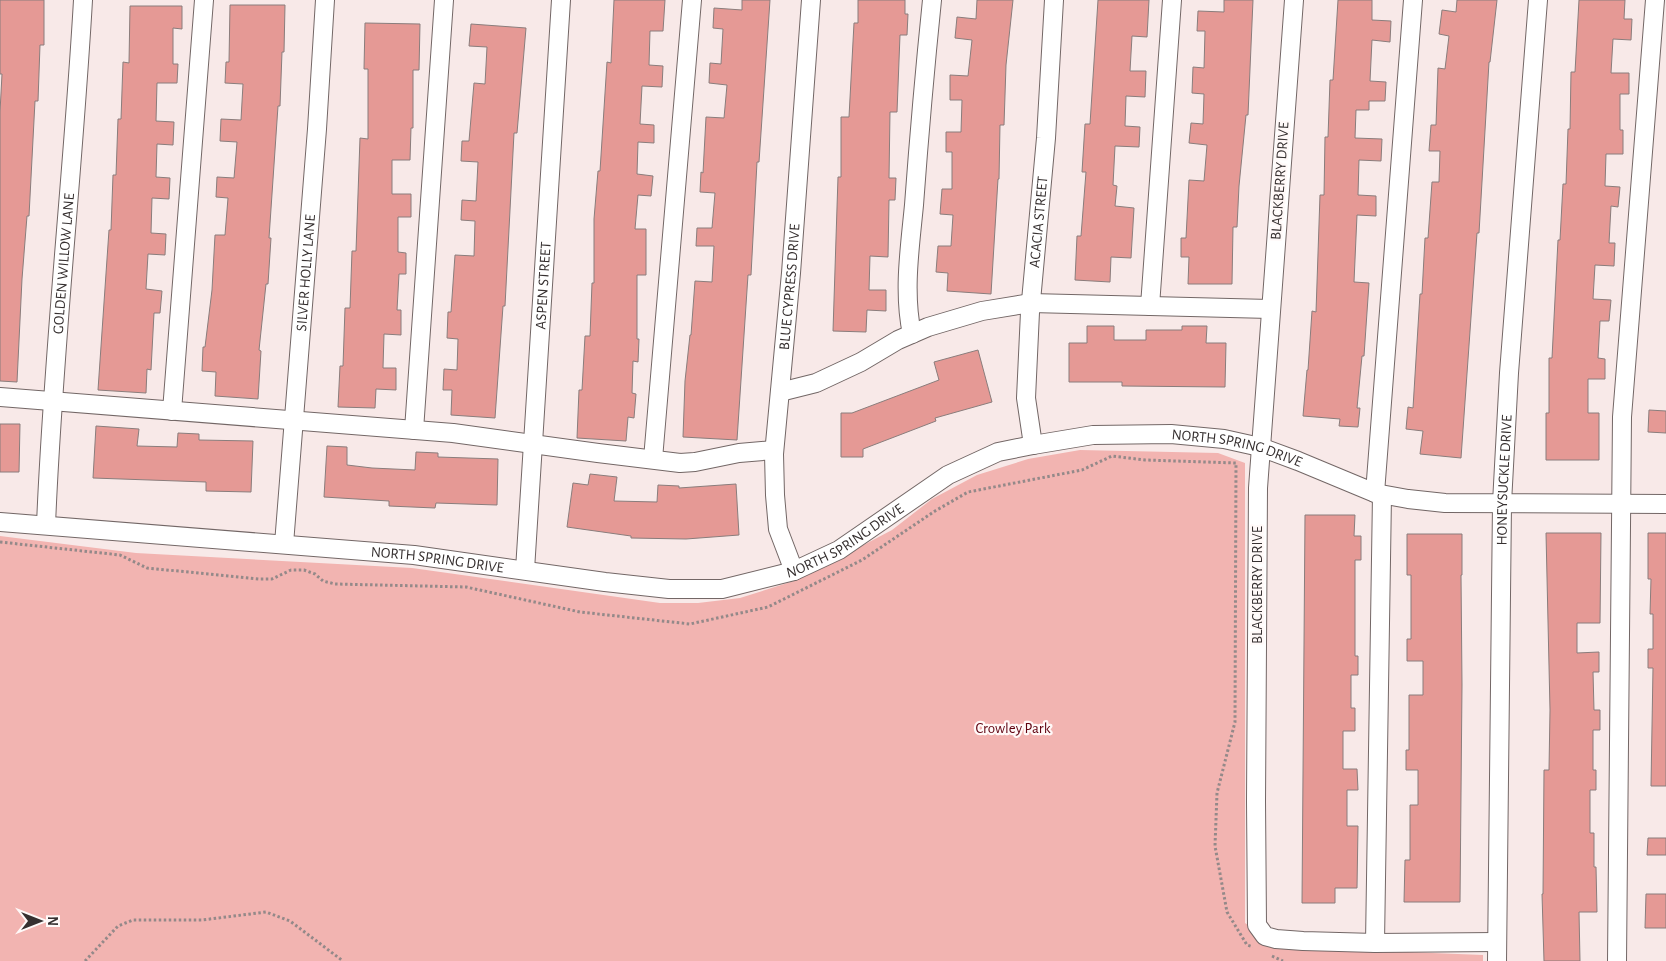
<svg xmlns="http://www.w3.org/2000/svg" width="1666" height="961" viewBox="0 0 1666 961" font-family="'Alegreya Sans',sans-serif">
<rect width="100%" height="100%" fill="#f8e9e8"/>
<path fill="#f2b4b1" d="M1080,450l138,3 27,10v460l35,24 203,8v6h-1483v-425l136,17 276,15 248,35h38l42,-5 57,-18 95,-50 40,-31 45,-24 51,-16z"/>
<path fill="#e59995" stroke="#8a7d7c" d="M0,0h44v45h-4l-2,56h-3l-6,115h-2l-5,63 -5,103 -17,-1v-269l2,-38h-2z
M614,0h51l-2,31h-13l-1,34 14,1 -1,21 -20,-1 -2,38 14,1v18l-16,-1 -1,32 16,2 -2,20 -13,-1 -3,34h11v46h-9v64h2l-1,23 -5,-1 -1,32 4,1 -2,24 -6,-1 -2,24 -49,-3 2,-48h3l3,-54h5l2,-53h2v-64l4,-48h2l7,-109 4,1z
M742,0h28l-11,162h-2l-6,113h-3l-11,165 -54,-3 2,-56 5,-46h1l4,-54 17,1 2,-36h-18l1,-18h15l3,-35 -15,-1 1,-20 2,1 3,-56 18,1 3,-33 -18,-2 1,-20 11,1 2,-35 -10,-1 1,-20 28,2z
M858,0h47v14h3l-1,21h-7l-3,77h-7l-1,66h7l-1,22h-6l-1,57 -18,-1 -1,34h17v21l-19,-1 -1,22 -33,-1 5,-154h3v-60h8l5,-94h4z
M977,0h36l-7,65 -2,60h-4l-1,54h-1l-7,115 -44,-3 1,-18 -12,-1 2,-26h13l2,-31 -13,-1 2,-25h10v-37h-6v-20h15l1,-32h-12v-25l18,1 4,-36 -17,-2 2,-21 19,2z
M1098,0h51l-2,37 -15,-1 -2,35h16l-1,26 -19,-1 -1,30 15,1 -1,20 -24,-1 -2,39 4,1 -2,20 19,2 -3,50 -20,-1 -1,25 -35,-2 2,-44h4l5,-64h-4l3,-48h5z
M1224,0h29l-5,115h-2l-7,71 -2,41h-4l-1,57h-44l1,-27h-8v-19h5l3,-58 15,1 3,-36 -18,-2 2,-20 12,1 1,-30 -12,-1 1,-26 11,1 1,-37h-8l1,-20 26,1z
M1338,0h34v20l19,1 -1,21 -18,-2 -2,41 16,1 -1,19h-16v9h-13l-1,28 27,1 -1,22 -22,-1 -1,35 18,1v20l-19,-1 -3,67 15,1 -5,73h-2l-5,52h3l-2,19 -19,-1 1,-7 -37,-3 4,-46h1l4,-59 4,1 4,-117h4l1,-58h3l2,-57h3z
M1457,0h40l-7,62h-1l-10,171h-2l-16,225 -41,-4 3,-23 -17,-2 2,-22 5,1 7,-114h2l3,-56h3l4,-56h7l1,-31h-11l2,-26h5l2,-57 7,1 4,-33 -10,-2 3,-24 14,2z
M1579,0h46l-1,19h8l-1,21 -18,-1 -2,34h18v21h-9v36h3v24h-17l-1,32 15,1 -2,20 -7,-1 -2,37h6l-1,23 -19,-1 -2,34 18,1 -2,21h-9l-2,37 7,1v20h-17v34h11v47h-53v-47h3v-55h3l6,-118h2l3,-56h3l2,-55h2l1,-57h4z
M230,5h55l-1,47h-2l-2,54h-2l-9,132h2l-3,46h-2l-7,66 2,1 -3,48 -43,-3 1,-24 -14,-1 1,-24h2l7,-57 3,-55h10l3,-37 -12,-1 1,-20 17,1 3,-36 -17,-1 1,-22 20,1 2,-36 -18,-1 1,-21h3z
M130,6h52v23l-9,-1v36h5l-1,19h-20l-1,38 18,1 -1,23 -16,-1 -1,33 14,1 -1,21 -17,-1 -1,35 15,1 -1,21 -17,-1 -2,35 16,2 -2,22h-6l-3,57 -4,-1 -1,24 -48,-3 11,-160h2l2,-55h3l2,-56h3l2,-57 6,1z
M365,23l55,1 -1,46h-6v58h-2l-1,32h-18v34h19v23h-13v35l8,1v21h-7l-2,36h4v25l-17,-1 -1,34h13v22l-20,-1 -1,19 -37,-1 2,-41h3l2,-58h5l2,-57h4l4,-113 8,1v-70h-4z
M471,24l55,4 -9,105h-3l-9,173h-2l-8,112 -44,-3 1,-25h-9l1,-21 13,1 1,-31 -11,-1 1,-26h3l4,-57 19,1 1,-35 -14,-1 1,-20 14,1 2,-39 -17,-1 1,-20h7l5,-58 11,1 2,-37 -18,-1z
M1087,326h27v14h32v-10h36v-4h25l-1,17h20l-1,44 -103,-1v-4h-53v-39h18z
M978,350l14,52 -57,16 1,3 -73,28v8h-22v-44h11l87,-33 -5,-18z
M1649,410l17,1v22l-18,-1z
M0,424h20l-1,48h-19z
M96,426l43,3 -2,17 40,1 1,-14 21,1v6l54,1 -2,51 -45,-1v-9l-113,-4z
M327,446l20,1v18l25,3 43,2 1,-18 22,1v4l60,2 -1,46 -61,-2 -1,5 -46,-2v-5l-65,-4z
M590,474l27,3 -3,24 43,1 1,-17 21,1v2l57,-4 3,51 -53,4 -55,-1v-2l-64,-9 6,-44 15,2z
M1305,515h50l-1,21h7v24h-6v96h3v19h-7v33h4v23h-12v38h14l1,21h-11v36h11l-1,62h-22v15h-33z
M1546,533h55l-1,90h-23v30l22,-1v20h-6l1,38h6v20h-7v40h3v20h-6v43h4v34h2l1,45h-18l1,49h-36l-2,-67h1l1,-124h5l1,-60z
M1648,533h18v253h-15l2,-118h-5v-19h5v-35h-3l1,-35h-3z
M1407,534h55v41h-1l1,110 -2,217h-56l1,-42h5v-55h8v-35h-12v-20h3v-55h14v-34h-16v-22h4v-64h-4z
M1648,838h18v17h-19z
M1646,894h20v34h-21z"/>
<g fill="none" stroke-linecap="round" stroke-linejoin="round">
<g stroke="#736766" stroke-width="20">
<g id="minor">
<path d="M1294,0l-36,488 -2,313 1,124 8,11 11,3 27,2 72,2 122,-1"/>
<path d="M1150,306l22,-306"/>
<path d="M912,334c-9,-42 -2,-87 2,-129 5,-68 11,-137 18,-205"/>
<path d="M780,392l36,-9 45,-21 37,-22 30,-13 54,-16 49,-8 239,6"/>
<path d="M0,397l453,36 145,20 82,10 15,-1 44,-9 35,-3"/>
<path d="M172,411l32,-411"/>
<path d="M414,430l30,-430"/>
<path id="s1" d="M1033,445l-7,-47 4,-86 16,-174 8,-138"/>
<path d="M653,459l39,-459"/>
<path d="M1375,493l38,-493"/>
<path id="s2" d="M0,522l414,33 191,27 64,7h53l72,-18 45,-21 109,-75 50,-23 35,-7 60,-10 78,-1 53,5 36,8 38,14 77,32 33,6 37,4 221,1"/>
<path id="s3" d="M46,525c7,-175 27,-350 37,-525"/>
<path id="s4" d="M284,544l33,-415 8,-129"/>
<path id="s5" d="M525,570l36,-570"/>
<path id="s6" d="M794,571l-16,-42 -3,-34 -1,-41 17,-181 20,-273"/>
<path d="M1375,943l7,-448"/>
<path id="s7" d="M1497,961l5,-458 7,-130 29,-373"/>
<path d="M1617,961l5,-544 33,-417"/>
</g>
</g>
<path stroke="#948989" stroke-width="3" stroke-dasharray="2.5 2.5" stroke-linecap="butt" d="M0,542l120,13 27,13 112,11h13l19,-9h13l11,4 8,7 12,3 131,3 114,25 110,12 78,-17 94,-47 73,-49 33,-19 114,-22 30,-14 33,4 91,3 -1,259 -18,71 -2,53 12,66 20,33 6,2
M1272,956l11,5
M85,961l33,-35 15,-6h69l64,-8 24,9 53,40"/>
<use href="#minor" stroke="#fff" stroke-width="18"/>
</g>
<g text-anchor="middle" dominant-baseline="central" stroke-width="4.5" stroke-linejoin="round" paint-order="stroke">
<g font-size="15" fill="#363030" stroke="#fff9f8">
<text transform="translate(1280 181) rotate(-86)">BLACKBERRY DRIVE</text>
<text stroke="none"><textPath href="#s1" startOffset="224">ACACIA STREET</textPath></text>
<text stroke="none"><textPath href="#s3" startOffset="262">GOLDEN WILLOW LANE</textPath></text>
<text stroke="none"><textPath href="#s4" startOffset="272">SILVER HOLLY LANE</textPath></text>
<text stroke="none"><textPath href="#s5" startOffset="285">ASPEN STREET</textPath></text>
<text stroke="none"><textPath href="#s6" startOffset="288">BLUE CYPRESS DRIVE</textPath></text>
<text stroke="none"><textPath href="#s2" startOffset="1279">NORTH SPRING DRIVE</textPath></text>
<text stroke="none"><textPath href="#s7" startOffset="481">HONEYSUCKLE DRIVE</textPath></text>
<text stroke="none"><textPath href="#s2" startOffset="859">NORTH SPRING DRIVE</textPath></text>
<text stroke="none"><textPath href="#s2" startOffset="439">NORTH SPRING DRIVE</textPath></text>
<text transform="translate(1257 585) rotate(-90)">BLACKBERRY DRIVE</text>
</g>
<g font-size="15" fill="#5f020f" stroke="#fff9f8">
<text x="1013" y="728">Crowley Park</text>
</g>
</g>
<g transform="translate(40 921) rotate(90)" stroke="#fff9f8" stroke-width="4" paint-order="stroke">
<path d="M0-4L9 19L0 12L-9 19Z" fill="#363030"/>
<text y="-8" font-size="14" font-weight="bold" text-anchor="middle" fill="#363030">N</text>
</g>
</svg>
